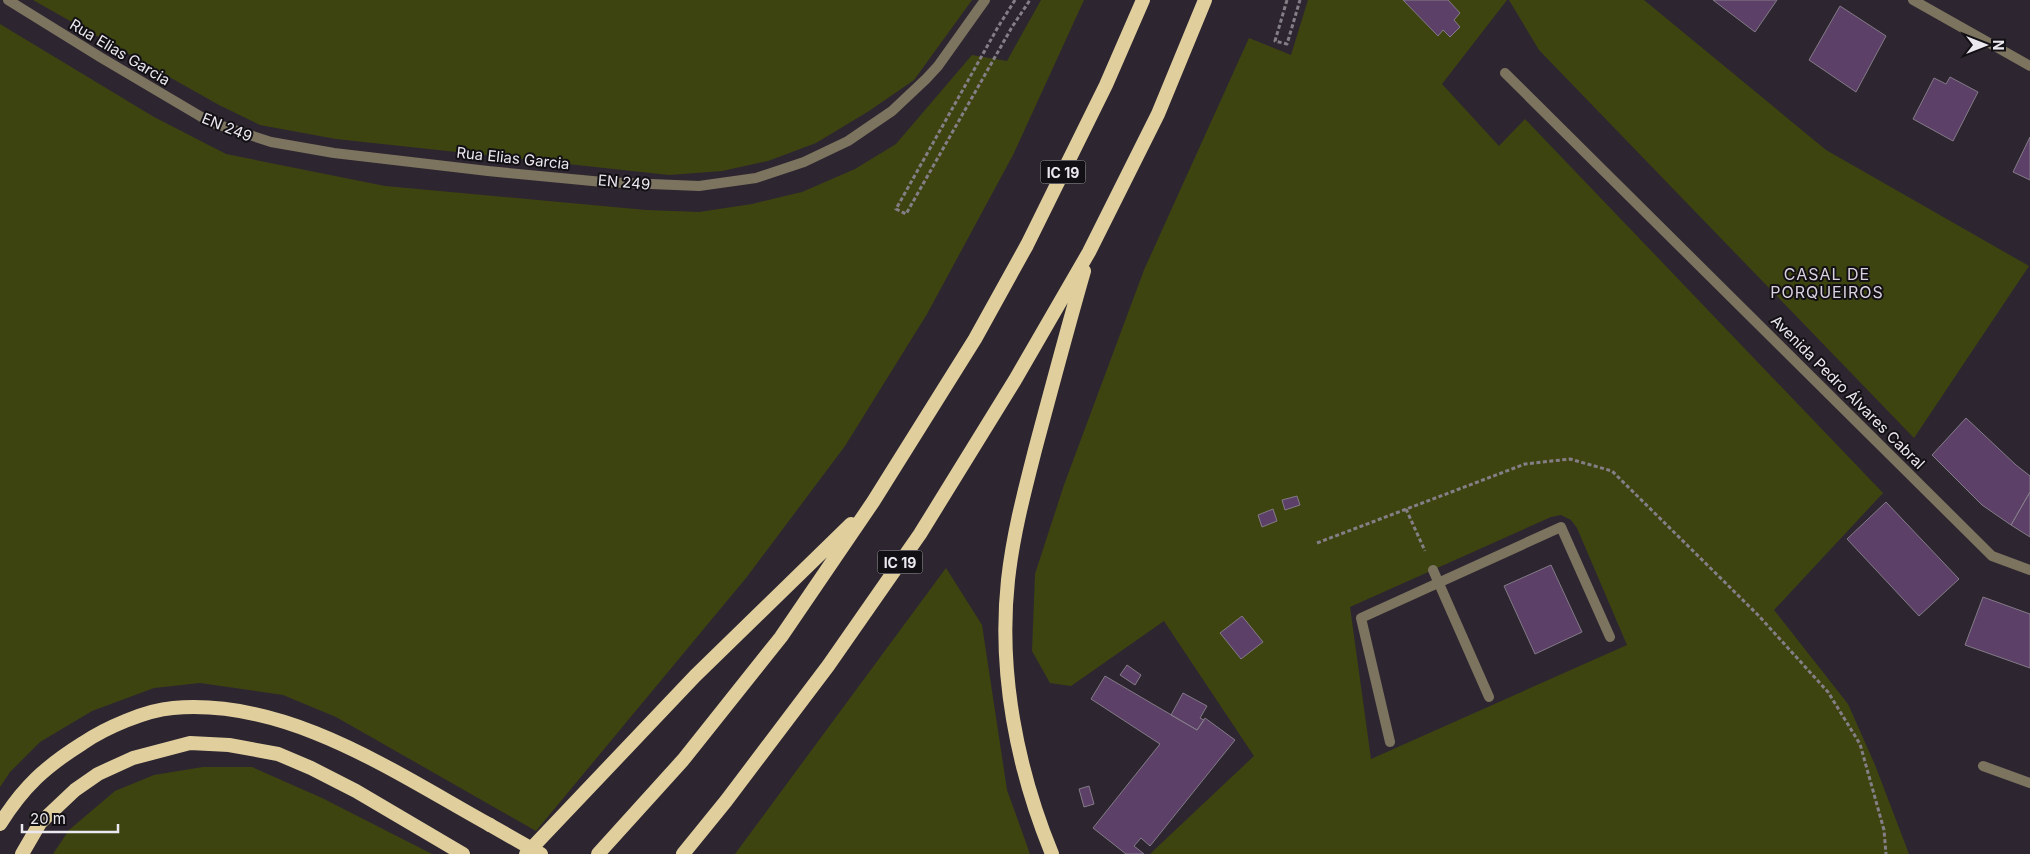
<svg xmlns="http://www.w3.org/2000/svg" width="2030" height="854" viewBox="0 0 2030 854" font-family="Inter,sans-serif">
<rect width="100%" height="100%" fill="#2d2630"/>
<path fill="#3e4410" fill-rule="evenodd" d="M33,0h939l-58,80 -45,31 -53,32 -48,18 -46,10 -53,4 -333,-36 -76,-14 -41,-20z
M1041,0h43l-71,155 -86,159 -82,132 -99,132 -210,253 -200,-114 -53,-22 -83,-12 -46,5 -62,23 -52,31 -30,30 -10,15v-763l154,93 72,37 159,32 261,24 53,2 53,-8 50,-12 53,-23 41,-25 76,-89 35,6z
M1308,0h199l-65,84 57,62 26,-27 358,374 -109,117 74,94 27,61 34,89h-759l104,-98 -90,-135 -93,65 -21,-3 -18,-32 3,-77 29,-89 80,-215 105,-232 42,17zM1561,515l10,5 6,8 50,117 -256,114 -21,-152 201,-90z
M1509,0h135l182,150 203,116 -115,172 -375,-388z
M946,568l36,57 25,165 23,64h-295z
M203,767h49l70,31 110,56h-379l16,-24 46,-39 39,-16z"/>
<path fill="#5d4068" stroke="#837b87" d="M1403,0h45l12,13 -6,7 6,7 -10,10 -7,-7 -5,6z
M1713,0h64l-22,32z
M1840,6l46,30 -30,56 -47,-32z
M1950,77l28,15 -25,49 -40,-22 21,-41 12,6z
M2030,137v43l-17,-8z
M1966,418l50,47 14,11v16l-19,33 -29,-20 -50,-50z
M2030,492v45l-19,-12z
M1297,496l3,9 -15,5 -3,-10z
M1886,502l73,77 -40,37 -72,-77z
M1273,509l4,12 -15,6 -4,-12z
M1551,565l31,67 -47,22 -31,-68z
M1983,597l47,17v54l-65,-23z
M1242,616l21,26 -22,17 -21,-26z
M1127,665l14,10 -6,10 -15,-10z
M1105,676l92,54 8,-12 30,22 -85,106 -9,-8 -7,8 10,8h-18l-33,-26 67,-84 -69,-45z
M1183,693l24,13 -7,12 4,2 -7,10 -26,-15z
M1089,786l5,18 -10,3 -5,-18z"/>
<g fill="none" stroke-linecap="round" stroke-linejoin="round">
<path stroke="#847f87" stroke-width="3" stroke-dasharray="4 2.5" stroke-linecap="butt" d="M1015,0l-17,27 -102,182 10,5 106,-187 18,-27
M1287,0l-12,41 12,3 13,-44
M1406,509l19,42
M1317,543l208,-79 45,-5 42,12 146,144 70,77 32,52 24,86 2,24"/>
<path stroke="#7c745f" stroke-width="10" d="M1433,570l56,127
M1390,742l-29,-124 200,-91 49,110
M1983,766l47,17"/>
<path stroke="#7c745f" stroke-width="10" d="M1913,0l117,66
M1505,73l487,483 38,14"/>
<path stroke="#7c745f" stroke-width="10" d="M8,0l92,57 110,65 61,20 63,11 154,18 115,11 96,4 57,-8 48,-16 44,-21 44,-30 34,-32 12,-13 47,-66"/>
<path stroke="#e0cf9d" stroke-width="14" d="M0,824c24,-38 45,-57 83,-81 22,-15 63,-33 90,-35 115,-10 221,64 317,117
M22,854l18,-31 35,-33 23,-16 35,-16 57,-15 39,2 49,9 33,14 45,23 107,63
M526,854l169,-178 156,-152
M598,854l85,-94 98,-123 92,-135 102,-163 52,-94 79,-160 37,-85
M683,854l43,-53 102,-135 92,-132 95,-154 74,-128 69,-138 47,-114
M1052,854c-35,-85 -54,-182 -44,-274 5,-45 16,-87 27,-130 16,-60 32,-120 49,-179"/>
<path stroke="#e0cf9d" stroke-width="14" d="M490,825l51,29"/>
</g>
<g text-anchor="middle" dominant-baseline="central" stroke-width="4" stroke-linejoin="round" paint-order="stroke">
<g fill="#131015" stroke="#aba7ae" stroke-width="1">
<rect x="1040.5" y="160.5" width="45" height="23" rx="4"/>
<rect x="877.5" y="550.5" width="45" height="23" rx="4"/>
</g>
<g font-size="14" font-weight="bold" fill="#ece8ef">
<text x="1063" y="172">IC 19</text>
<text x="900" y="562">IC 19</text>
</g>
<g font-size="15" fill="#ece8ef" stroke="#131015">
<text transform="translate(120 52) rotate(31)">Rua Elias Garcia</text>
<text transform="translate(227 127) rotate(22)">EN 249</text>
<text transform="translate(513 158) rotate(6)">Rua Elias Garcia</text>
<text transform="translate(624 182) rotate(5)">EN 249</text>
<text transform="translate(1848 392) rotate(45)">Avenida Pedro Álvares Cabral</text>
</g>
<g font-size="16" letter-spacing="1" fill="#dad1de" stroke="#131015">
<text x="1827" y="274">CASAL DE<tspan x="1827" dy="18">PORQUEIROS</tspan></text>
</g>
</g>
<g transform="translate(1985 45) rotate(90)" stroke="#131015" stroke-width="4" paint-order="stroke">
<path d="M0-4L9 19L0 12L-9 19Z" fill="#ece8ef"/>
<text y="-8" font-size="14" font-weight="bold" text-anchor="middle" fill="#ece8ef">N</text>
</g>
<path d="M22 824v8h96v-8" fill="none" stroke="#ece8ef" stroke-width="2.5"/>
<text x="30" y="824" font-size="15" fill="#ece8ef" stroke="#131015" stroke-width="4" paint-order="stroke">20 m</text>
</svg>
